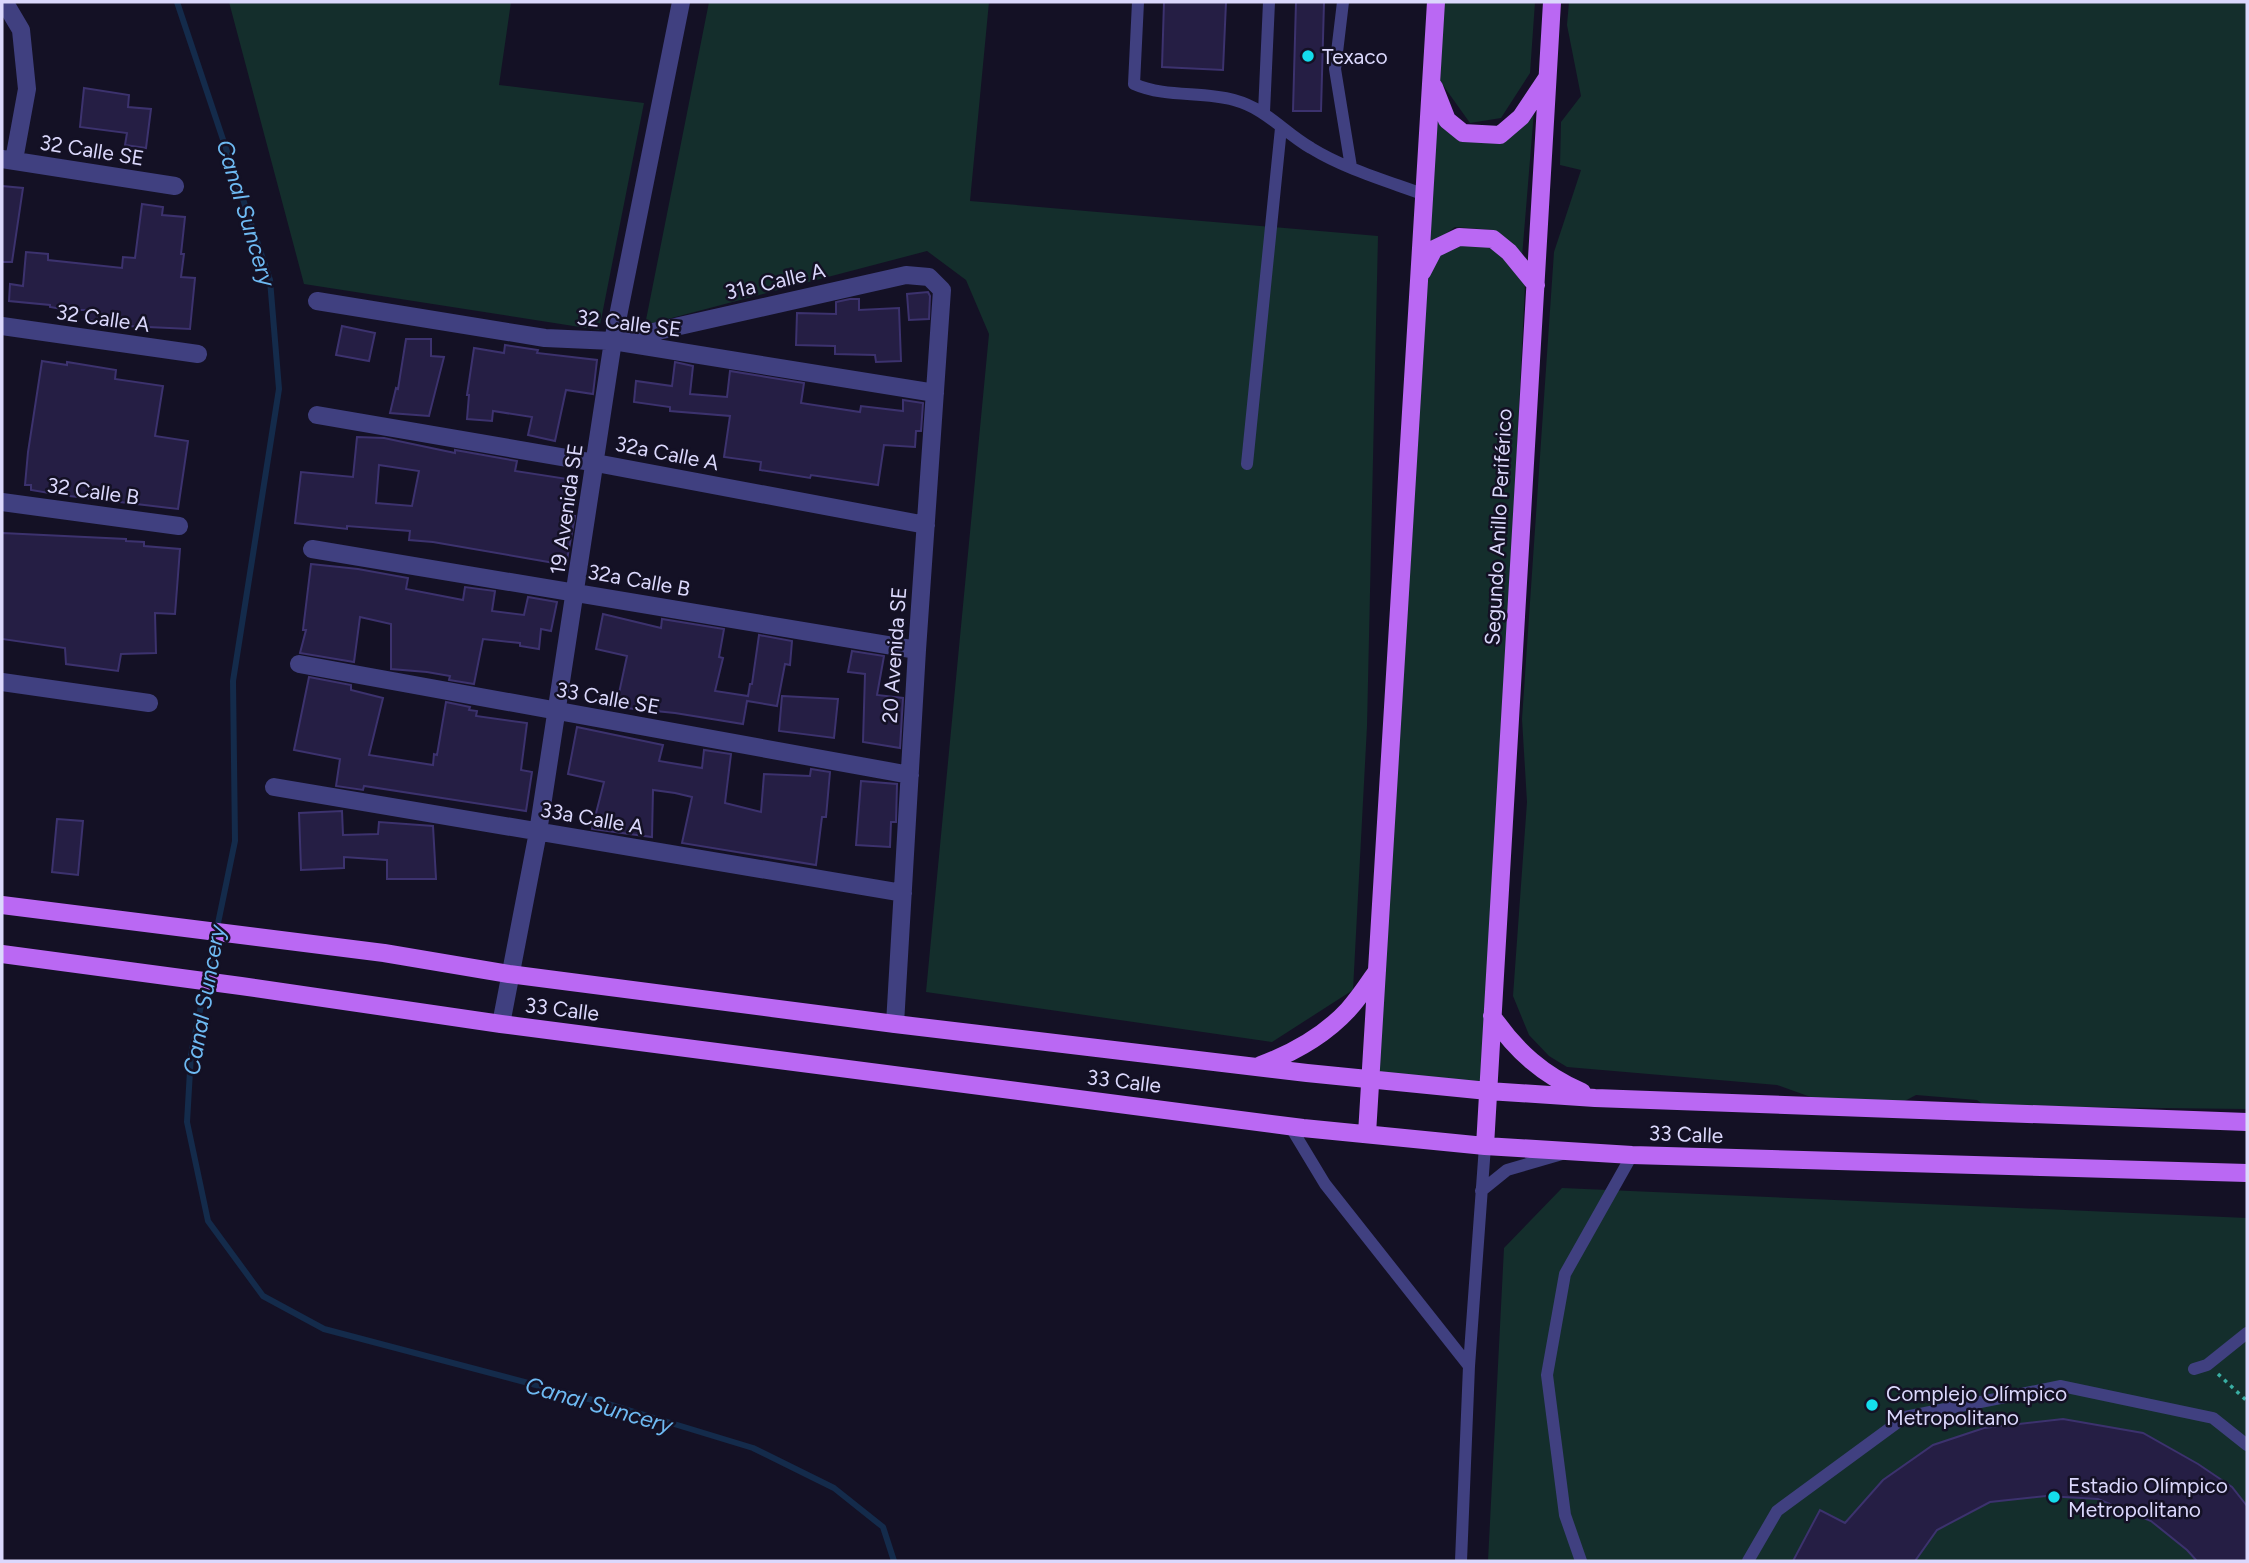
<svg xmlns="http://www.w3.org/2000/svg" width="2249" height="1563" viewBox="0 0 2249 1563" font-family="Figtree,sans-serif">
<rect width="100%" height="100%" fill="#141125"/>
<path fill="#142e2c" d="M229,2h282l-12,83 145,18 -45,227 -295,-46z
M709,2h280l-19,199 408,35 -11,490 -14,264 -81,52 -346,-50 63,-658 -23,-54 -39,-29 -282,74z
M1444,2h91l-5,71 -29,45 -31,5 -30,-42z
M1569,2h678v1107l-262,-3 -8,-6 -61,-5 -17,9 -80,-4 -42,-15 -210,-18 -18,-11 -20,-21 -16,-39 14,-194 -5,-83 32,-467 27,-82 -21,-5 1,-43 20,-26 -14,-71z
M1431,110l31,26 39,2 33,-27 -12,146 -28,-27 -39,-3 -33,24z
M1460,241l31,1 34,43 -39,804 -110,-9 43,-801 16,-27z
M1562,1188l685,30v343h-759l16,-313z"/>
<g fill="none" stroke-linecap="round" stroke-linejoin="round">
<path stroke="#142b4b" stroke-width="6" d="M177,2l93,278 9,109 -46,292 2,160 -44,213 -4,68 21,99 55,75 61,33 291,77 138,42 81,40 49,39 11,34"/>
</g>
<path fill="#251e44" stroke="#3c326e" stroke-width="2" fill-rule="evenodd" d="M1164,2h62l-3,68 -61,-3z
M1296,2h28l-3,109h-28z
M84,88l45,7 -1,12 23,2 -5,39 -21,-3 2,-12 -47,-6z
M2,186l21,2 -11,74h-10z
M142,204l21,3 -1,8 23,2 -4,37h3l-3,23 14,1 -5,51 -63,-3 1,-2 -42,-4 1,-10h-20l-17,-3v-2l-41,-4 1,-17 13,2 3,-34 22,2v6l74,8 1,-11 12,1z
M928,292l2,4 -1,23 -20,1 -2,-26z
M850,299h9v11l40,-2 2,53 -25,1 -1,-7 -40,-1v-8l-39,-1 1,-32 39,1v-12z
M342,326l33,7 -6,28 -33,-6z
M406,339h25v17l13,1 -15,59 -39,-3 6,-25 2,1z
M505,345l33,5 -1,3 60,7 -4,34 -27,-4 -11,51 -27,-6 4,-18 -39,-6 -1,10 -25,-2 2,-24h-2l7,-47 30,5z
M42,361l25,4v-3l49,8 -1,9 48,7 -8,50 33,5 -10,68 -117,-14 -30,-5v-5h-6l3,-33z
M675,362l18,4 -3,28 37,3 3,-26 74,12 -3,20 59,9 1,-6 42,5v-11l20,3 -2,28h-5l-1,16 -31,-2 -6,40 -67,-10 -1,3 -50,-8 1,-8 -37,-5 6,-41 -60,-5v-4l-36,-5 2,-21 36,5z
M357,437l27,1 71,15v-3l62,11 -2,10 59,9 -6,34 7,2 -9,49 -133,-23 -24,-2 1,-9 -63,-5v3l-52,-6 6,-51 52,5zM379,465l40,6 -7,35 -36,-3z
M2,533l124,6v2l18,1v4l36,3 -5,65 -20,-1 1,40 -35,1 -3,17 -52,-7 -1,-16 -63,-9z
M311,564l47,5 50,9 -2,11 57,11 2,-13 30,4 -3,20 32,4 4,-18 29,5 -6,29 -10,-2 -2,20 -19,-3v-3l-37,-4 -9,45 -25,-4 1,-4 -23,-4 -36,-3v-45l-31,-7 -6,45 -54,-9 6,-23h-3z
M603,614l58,14 1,-9 62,10 -5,28 4,1 -8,33 33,5 2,-12h2l7,-49 33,6 -2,24 -5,-1 -8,42 -30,-5 -4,23 -68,-11 -59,-6 11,-51 -31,-7z
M852,651l32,5 -7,39 26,3 -3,50 -37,-6 2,-68 -17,-2z
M309,677l42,8v5l32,8 -14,57 64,10 1,-11 3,1 9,-53 24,5 -1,3 8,1 -1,5 51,7 -6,47 11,2 -6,39 -162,-25 -1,4 -27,-4 4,-27 -46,-9z
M782,696l56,3 -4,39 -55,-7z
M577,727l86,18 -4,16 43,7 2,-18 27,4 -6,49 36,9 3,-38 46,2 1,-7 19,3 -4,45h-4l-6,48 -134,-22 10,-46 -17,-4 -22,-3 -1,47 -60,-8 12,-47 -36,-8z
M861,781l36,3 -1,38h-5l-1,25 -34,-2z
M342,811l1,24 35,-1 1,-12 54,4 3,53h-49v-19l-43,-3v11l-43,2 -2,-57z
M57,819l26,2 -5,54 -26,-3z
M2063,1419l80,14 55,31 34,23 15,19v55h-50l-10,-11 -36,-29 -53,-22 -52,-3 -56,6 -53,28 -22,31h-122l27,-51 25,13 38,-43 50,-35 51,-17z"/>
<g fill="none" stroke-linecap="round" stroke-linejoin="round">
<path stroke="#39aea3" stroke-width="3.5" stroke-dasharray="3.5 5" stroke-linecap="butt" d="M2218,1374l29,27"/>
<path stroke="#404080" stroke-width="12" d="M1138,2l-4,82c32,14 67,7 100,16 33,9 48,31 77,48 34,21 76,33 114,47
M1343,2l-8,67 16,98
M1264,112l5,-110
M1247,464l34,-336
M1290,1126l35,58 144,182
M1481,1191l26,-21 55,-16
M2194,1369l13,-4 40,-32
M1461,1561l8,-195 16,-220
M1581,1561l-16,-46 -18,-140 18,-101 67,-119
M1748,1561l29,-50 128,-94 156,-31 152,32 34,27"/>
<path stroke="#404080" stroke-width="18" d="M5,3l16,27 6,59 -13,71
M2,159l173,27
M317,301l228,37 68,3 322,52
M2,326l196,28
M613,341l293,-66 23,2 13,13 -25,360 -22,374
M317,415l279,48 330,62
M2,502l177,24
M312,549l605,101
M299,664l611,111
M2,682l147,21
M274,787l629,106
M501,1024l37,-192 75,-491 68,-339"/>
<path stroke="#ba68f3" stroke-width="18" d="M1434,87l13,33 16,13 37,2 21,-18 26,-39
M1422,272l12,-23 25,-12 34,2 16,13 27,33
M2,905l382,48 125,21 386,50 412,49 181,18 107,7 652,24
M2,954l239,32 260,38 802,104 182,18 147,9 615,18
M1492,1016c24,35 51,59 90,76
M1261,1065c32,-12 63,-29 87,-55 11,-12 20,-26 29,-39
M1367,1134l69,-1132
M1485,1146l67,-1144"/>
</g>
<g fill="#14ddec" stroke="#141125" stroke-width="2.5">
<circle cx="1308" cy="56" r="7"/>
<circle cx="1872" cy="1405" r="7"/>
<circle cx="2054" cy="1497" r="7"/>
</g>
<g text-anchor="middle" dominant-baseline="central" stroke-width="5" stroke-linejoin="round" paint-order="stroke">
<g font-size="21" fill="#dbd8fc" stroke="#141125" text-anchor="start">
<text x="1322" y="56">Texaco</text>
<text x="1886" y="1393">Complejo Olímpico<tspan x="1886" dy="24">Metropolitano</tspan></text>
<text x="2068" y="1485">Estadio Olímpico<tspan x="2068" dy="24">Metropolitano</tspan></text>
</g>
<g font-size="21" fill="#dbd8fc" stroke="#141125">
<text transform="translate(92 150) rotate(9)">32 Calle SE</text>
<text transform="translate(775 281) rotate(-13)">31a Calle A</text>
<text transform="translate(103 318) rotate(8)">32 Calle A</text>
<text transform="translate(629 323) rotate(7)">32 Calle SE</text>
<text transform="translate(667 453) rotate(11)">32a Calle A</text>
<text transform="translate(93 491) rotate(8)">32 Calle B</text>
<text transform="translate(566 509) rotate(-82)">19 Avenida SE</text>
<text transform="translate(1498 527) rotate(-87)">Segundo Anillo Periférico</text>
<text transform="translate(639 580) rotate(10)">32a Calle B</text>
<text transform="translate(894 655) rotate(-86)">20 Avenida SE</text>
<text transform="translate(608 698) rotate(10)">33 Calle SE</text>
<text transform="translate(592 818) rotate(10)">33a Calle A</text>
<text transform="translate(562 1009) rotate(7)">33 Calle</text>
<text transform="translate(1124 1081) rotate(7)">33 Calle</text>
<text transform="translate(1686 1134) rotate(2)">33 Calle</text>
</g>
<g font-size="23" font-style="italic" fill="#6ebaf3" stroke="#141125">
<text transform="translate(246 213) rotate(73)">Canal Suncery</text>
<text transform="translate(204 1000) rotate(-80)">Canal Suncery</text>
<text transform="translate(599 1405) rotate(16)">Canal Suncery</text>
</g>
</g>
<rect width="2249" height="1563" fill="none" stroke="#dbd8fc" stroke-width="7"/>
</svg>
